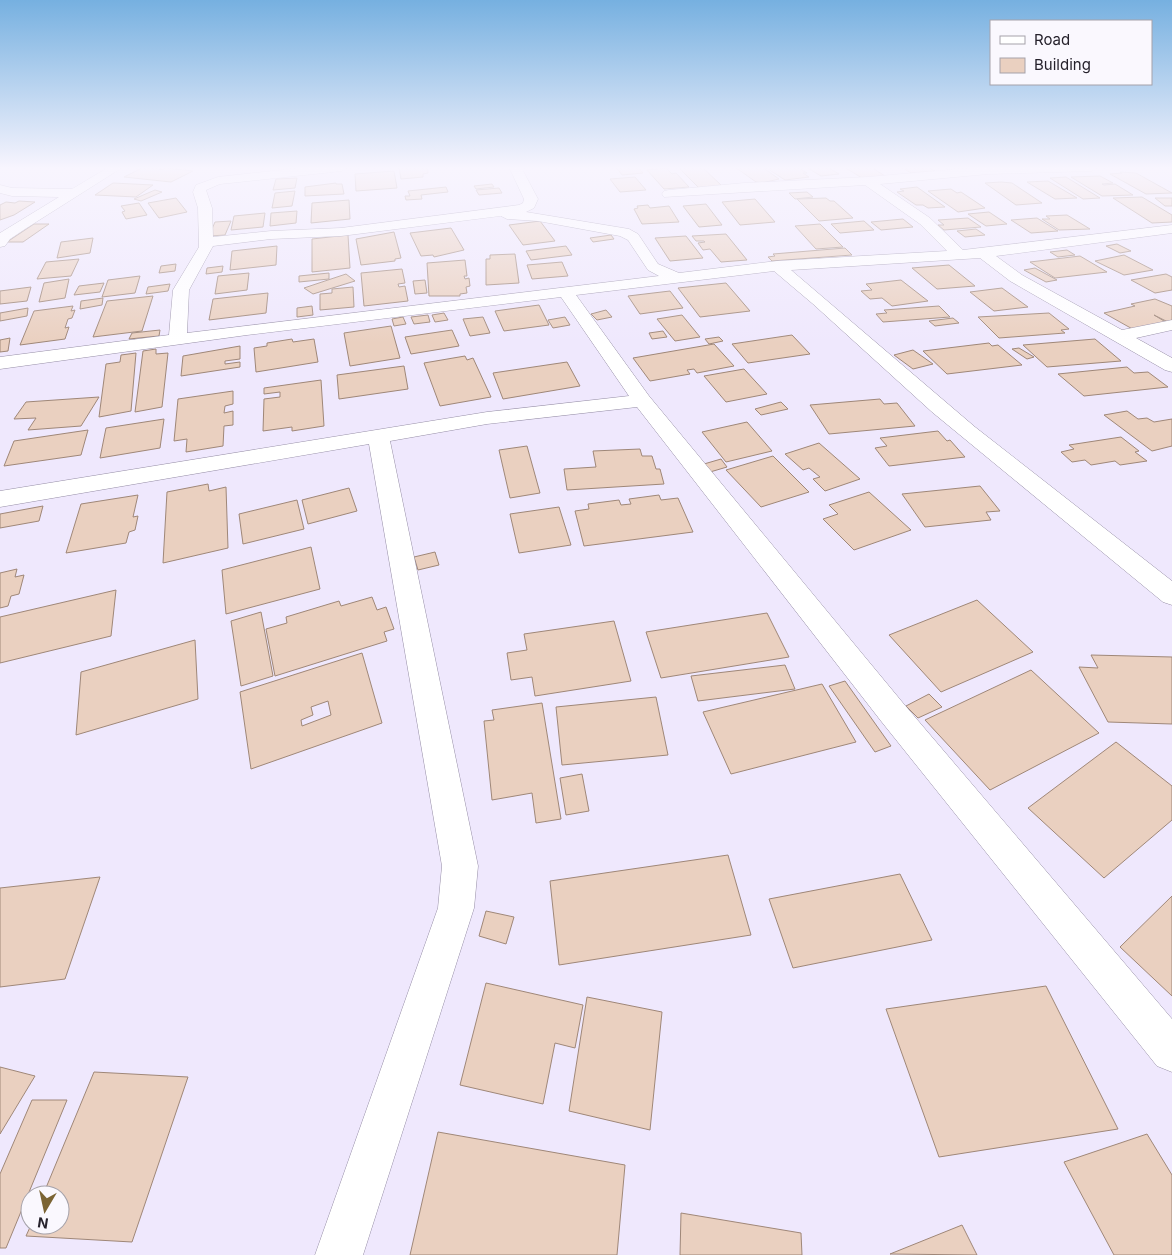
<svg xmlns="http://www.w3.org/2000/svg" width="1172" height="1255" viewBox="0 0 1172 1255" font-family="Inter,sans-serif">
<rect width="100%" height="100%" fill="#efe8fd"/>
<path fill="#ead0c0" stroke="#9f8778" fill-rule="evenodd" d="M144,167l18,1 -3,1 3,1 3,-2 28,3 -22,11 -47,-5z
M399,167h28l1,6 -5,1v3l-22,2z
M616,167h22l5,6 -21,2z
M702,167l20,19 -23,2 -20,-20z
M735,167h27l17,12 -17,4 -6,-1z
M765,167h32l10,6h-4l6,4 -24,3z
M806,167h21l12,7 -18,2z
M871,167l17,11 -23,2 -19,-12z
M901,167h27l7,4 -24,2z
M666,168l6,6 4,-1 13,14 -25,2 -17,-19z
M394,171l3,17 -41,3 -1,-17z
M1120,172l16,1 36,20 -26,1 -36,-20 12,-1z
M1100,176l13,7 -11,1 2,1 11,-1 18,11 -31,1 -31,-19z
M635,177l11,13 -26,2 -10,-13z
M1066,177l34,21 -17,1 -33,-21z
M297,178l-2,10 -22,2 3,-11z
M1048,181l29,17 -22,1 -28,-17z
M1001,182l11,1 30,20 -26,2 -31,-22z
M113,183l40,2 -17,12 -41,-2z
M336,183v1h6l2,10 -39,2v-9z
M492,184l2,3 -18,2 -2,-3z
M446,187l2,5 -27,3 1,4 -16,1 -1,-4h5l-2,-5z
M917,187l28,20 -17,1 -5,-3h-7l-19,-13 7,-1 -4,-2z
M499,188l3,5 -23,2 -3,-5z
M951,189l6,4 4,-1 24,16 -27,4 -30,-21z
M155,190l7,2 -21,9 -7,-2z
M295,191l-3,15 -20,2 3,-15z
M807,192l6,5 -18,2 -6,-6z
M1142,197l30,18v7l-20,1 -39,-25z
M176,198l11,14 -28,6 -11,-15z
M826,198l4,3h4l19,17 -34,3 -22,-22z
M1155,198h17v8h-7z
M755,199l20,23 -35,3 -18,-23z
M349,200l1,19 -39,4 1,-20z
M19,201l16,1 -21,13 -14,5v-15l6,-3 9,1z
M139,203l8,12 -21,4 -4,-7 3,-1 -4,-5z
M706,204l16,21 -23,2 -16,-21z
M648,205l2,3 19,-2 10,16 -37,2 -8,-15 4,-1 -1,-2z
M297,211l-1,12 -26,3 1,-13z
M989,212l18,12 -21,2 -18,-12z
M265,213l-2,14 -32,3 3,-14z
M1067,215l23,14 -31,1 -17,-11h8l-4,-3z
M968,218l13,9 -37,3 -6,-5h6l-6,-5z
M1037,218l21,13 -27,2 -20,-13z
M903,219l10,8 -32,3 -10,-8z
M231,221l-6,14 -16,1 6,-14z
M540,221l15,20 -32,4 -14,-20z
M864,221l10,9 -34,3 -9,-9z
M34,224h15l-26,18h-16z
M820,224l23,23 -27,2 -21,-23z
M451,228l13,22 -30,7 -1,-2 -12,1 -11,-23z
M976,229l9,6 -20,2 -8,-6z
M394,232l7,26 -6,1v2l-34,4 -5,-26z
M726,234l21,26 -26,2 -11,-13 -7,1 -5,-7 7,-1 -1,-1h-8l-4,-5z
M348,235l2,33 -38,4v-33z
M611,235l3,4 -21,3 -3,-4z
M686,236l17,22 -33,3 -15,-23z
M93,238l-3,15 -33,5 4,-16z
M1117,244l14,7 -11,2 -14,-7z
M277,246l-1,19 -46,5 2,-19z
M566,246l6,9 -41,5 -5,-9z
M845,248l7,7 -80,6 -4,-4 7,-1 -2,-2z
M1067,250l8,5 -17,2 -8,-5z
M515,254l4,29 -33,2v-26h4v-4z
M1124,255l29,15 -29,5 -29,-14z
M1080,256l27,16 -52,6 -25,-16z
M79,259l-8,17 -34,3 9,-17z
M465,260l2,16h-3l1,3 4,-1 1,8 -4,1 1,6 -7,1v2h-31l-2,-33z
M562,262l6,14 -36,3 -5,-14z
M176,264l-1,7 -16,2 2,-7z
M949,265l26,21 -38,3 -25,-21z
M223,266l-1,6 -16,2 1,-6z
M1035,268l22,12 -11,2 -22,-12z
M402,269l3,14 -7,1 1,3 6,-1 3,15 -44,5 -3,-33z
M249,273l-2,17 -32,4 3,-18z
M329,273v6l-30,3v-6z
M346,274l9,7 -42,13 -9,-6z
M1166,274l6,3v13l-17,3 -24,-13z
M140,276l-5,17 -33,4 6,-17z
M69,279l-4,19 -26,4 5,-19z
M425,280l2,13 -12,1 -2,-13z
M901,280l27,21 -36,5 -10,-8 -12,1 -9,-8 11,-1 -6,-6z
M104,283l-4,9 -26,3 5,-9z
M726,283l24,28 -50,6 -22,-29z
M170,284l-2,7 -22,3 2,-7z
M31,287l-4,14 -27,3v-13z
M353,287l1,20 -34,3v-16l12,-1v-4z
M1002,288l26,19 -34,4 -24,-19z
M670,291l13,17 -43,6 -12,-18z
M268,293l-2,20 -57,7 4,-21z
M153,296l-11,35 -49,6 14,-36z
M103,298l-1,7 -22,4 1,-8z
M1155,299l17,7v15l-4,1 -14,-7 15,9 -33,7 -32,-18 31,-7 -4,-2z
M539,305l10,20 -45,6 -9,-20z
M73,306l-2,5 4,-1 -3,8 -4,1 -3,9 4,-1 -4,12 -45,6 14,-34z
M312,306l1,9 -16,2v-9z
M939,306l11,11 -67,5 -7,-8 11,-1 -3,-3z
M28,308l-1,8 -27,5v-8z
M606,310l6,7 -15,3 -6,-6z
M444,313l4,7 -13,2 -3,-7z
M1049,313l20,16 -8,1 4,3 -66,5 -21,-21z
M428,315l2,7 -16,2 -3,-7z
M682,315l18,22 -25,4 -18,-22z
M403,317l3,7 -12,2 -2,-7z
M483,317l7,16 -20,3 -7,-17z
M565,317l5,8 -17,3 -5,-8z
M953,318l6,5 -24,3 -6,-5z
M391,326l9,32 -50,8 -6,-33z
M160,330l-1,6 -30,3 3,-6z
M452,330l7,16 -48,8 -6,-17z
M663,331l4,6 -15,2 -3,-6z
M792,335l18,19 -62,9 -16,-19z
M719,337l4,4 -14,3 -4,-5z
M10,338l-2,13 -8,1v-12z
M292,339l1,3 21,-3 4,23 -62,10 -2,-24 13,-2v-3z
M1095,339l26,22 -74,6 -24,-22z
M989,343l3,3 6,-1 24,20 -75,9 -24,-23z
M714,344l20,22 -37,7 -3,-4 -7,1 3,4 -40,7 -17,-23z
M240,346v13l-15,2v3l15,-2v5l-59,9 2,-20z
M1019,348l15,9 -7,2 -15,-10z
M156,349v5l12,-1 -6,54 -27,5 8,-61z
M913,350l20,14 -20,5 -19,-14z
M136,353l-5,58 -32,6 7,-53 14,-2 1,-7z
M465,356l2,4 6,-2 18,39 -51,9 -16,-43z
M567,362l13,24 -77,13 -10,-26z
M404,366l4,23 -69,10 -2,-24z
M1127,367l7,6 14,-1 20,15 -84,9 -26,-22z
M744,369l23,25 -41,8 -22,-26z
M321,380l3,46 -32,5v-4l-29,4 1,-32 16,-2v-5l-16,2v-6z
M233,391v13l-8,2 -1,7 9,-2v14l-9,1 -1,20 -37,6 1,-13 -13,2 4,-42z
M99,397l-18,29 -53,4 8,-12 -22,1 12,-17z
M880,399l4,5 13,-1 18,23 -86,8 -19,-29z
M781,402l7,7 -27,6 -6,-6z
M1127,411l11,8 9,-1 7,4 18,-3v27l-20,5 -48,-36z
M164,419l-4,29 -60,10 6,-30z
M747,422l25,29 -46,11 -24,-30z
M88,430l-7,25 -77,11 10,-25z
M938,431l9,10 3,-1 15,17 -76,9 -14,-18 12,-2 -7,-8z
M1121,437l18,14 -4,1 12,9 -27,4 -5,-4 -24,4 -6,-5 -13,2 -11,-10 13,-3 -5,-4z
M819,443l41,36 -35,12 -12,-12 7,-2 -11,-9 -6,2 -18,-16z
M527,446l13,47 -30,5 -11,-48z
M640,449l2,7h10l4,13h4l4,15 -97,6 -3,-21 32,-2 -3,-16z
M773,456l36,36 -48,15 -35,-37z
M721,459l6,8 -17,5 -6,-8z
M208,484l1,7 17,-4 2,61 -65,15 4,-71z
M980,486l20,25 -14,1 5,8 -66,7 -23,-33z
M349,488l8,23 -49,13 -6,-24z
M869,492l42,38 -57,20 -31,-31 15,-5 -9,-9z
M138,495l-5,22 5,-1 -3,14 -6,2 -3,11 -60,10 15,-49z
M659,495l2,5 17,-2 15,34 -109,14 -9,-35 14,-2 -1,-5 31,-4 2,5 10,-1 -2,-5z
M297,500l7,29 -61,15 -4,-30z
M43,506l-4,15 -39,7v-14z
M559,507l12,38 -52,8 -9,-39z
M311,547l9,42 -94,25 -4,-44z
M435,552l4,13 -21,5 -4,-13z
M17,569l-2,8 9,-2 -5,19 -8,2 -3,10 -8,2v-35z
M116,590l-5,46 -111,27v-46z
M372,597l5,13 9,-3 8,22 -10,3 3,9 -112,35 -9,-47 21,-6 -1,-6 53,-16 2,5z
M977,600l56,52 -92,40 -52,-57z
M261,612l12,64 -32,10 -10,-65z
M767,613l22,44 -128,21 -15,-46z
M614,621l17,60 -96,15 -3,-19 -21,3 -4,-27 20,-3 -3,-16z
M195,640l3,59 -122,36 5,-63z
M362,653l20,70 -131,46 -11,-77zM328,701l3,14 -29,11 -1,-6 12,-5 -2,-8z
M1091,655l81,2v67l-64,-2 -29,-55 19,1z
M785,665l10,24 -97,12 -7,-25z
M1031,670l68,63 -109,57 -65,-70z
M845,681l46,65 -16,6 -46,-66z
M822,684l34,58 -125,32 -28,-62z
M929,694l13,13 -24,11 -12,-12z
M656,697l12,58 -106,10 -6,-58z
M542,703l19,116 -25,4 -4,-30 -40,7 -8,-79 10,-1 -2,-10z
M1116,742l56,44v34l-68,58 -76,-70z
M582,774l7,37 -23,4 -6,-37z
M728,855l23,80 -192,30 -9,-84z
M900,874l32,66 -139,28 -24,-69z
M100,877l-35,102 -65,8v-99z
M1172,896v100l-52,-49z
M486,911l28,6 -8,27 -27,-8z
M486,983l97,22 -8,43 -20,-5 -12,61 -83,-19z
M1046,986l72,143 -179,28 -53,-148z
M587,997l75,15 -12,118 -81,-19z
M0,1067l35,9 -35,58z
M94,1072l94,5 -56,165 -106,-6 5,-11h29v-30h-17z
M32,1100h35l-61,148h-6v-74z
M438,1132l187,33 -8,90h-207z
M1147,1134l25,41v80h-58l-50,-93z
M681,1213l120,20 1,22h-122z
M962,1225l15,30 -87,-1z"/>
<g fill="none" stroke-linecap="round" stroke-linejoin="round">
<g stroke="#968ea6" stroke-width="1">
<path id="minor" d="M109,167h14l-98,62 -15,10 -5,7 -5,1v-14l59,-36 -47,-1 -12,-3v-8l12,3 60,1z
M310,167h38l-6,4 -122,13 -14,6 6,18 1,29 58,-6 70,-3 178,-23 4,-2 1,-4 -15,-32h12l17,32 -4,9 -8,4 103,17 9,5 20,30 21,9 98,-12 170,-10 -27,-27 -55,-39 -201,12 -2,-3 2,-3 5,-1 75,-7 124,-6 114,-10h116l-6,4 -104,3 -108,10 50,34 33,32 209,-25v8l-176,23 26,19 100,55 50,-10v10l-36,8 36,20v14l-7,-2 -155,-89 -30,-23 -189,12 184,157 197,154v24l-9,-3 -231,-190 -119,-108 -39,-33 -198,24 73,101 254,307 269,316v53l-15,-6 -276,-345 -244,-314 -150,17 -97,17 88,425 -4,42 -111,347h-48l123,-347 4,-42 -73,-422 -369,63v-16l487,-79 142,-16 -68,-99 -314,38 -247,34v-12l169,-22 4,-45 26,-43 -1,-39 -5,-16 3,-7 22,-8zM501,216l6,3 31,2 82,15 8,4 20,30 11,6 -472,57 2,-43 24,-44 58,-7 70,-3z"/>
</g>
<use href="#minor" fill="#fff" fill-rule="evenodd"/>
</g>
<linearGradient id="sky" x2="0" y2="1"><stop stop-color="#76b0e0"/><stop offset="0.49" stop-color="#f8f5fe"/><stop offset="1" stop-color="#f8f5fe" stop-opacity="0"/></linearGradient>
<rect width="1172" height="343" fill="url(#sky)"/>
<rect x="990" y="20" width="162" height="65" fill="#faf8fe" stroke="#a5a2aa"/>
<rect x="1000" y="36" width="25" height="8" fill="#ffffff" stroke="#a5a2aa"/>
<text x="1034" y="45" font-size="15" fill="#26222c">Road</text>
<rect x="1000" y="58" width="25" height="15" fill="#ead0c0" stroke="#a5a2aa"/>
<text x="1034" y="70" font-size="15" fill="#26222c">Building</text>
<g transform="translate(45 1210) rotate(189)"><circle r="24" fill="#faf8fe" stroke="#a5a2aa"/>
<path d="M0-4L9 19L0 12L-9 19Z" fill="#7b6434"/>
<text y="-8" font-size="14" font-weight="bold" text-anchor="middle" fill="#26222c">N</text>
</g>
</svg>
